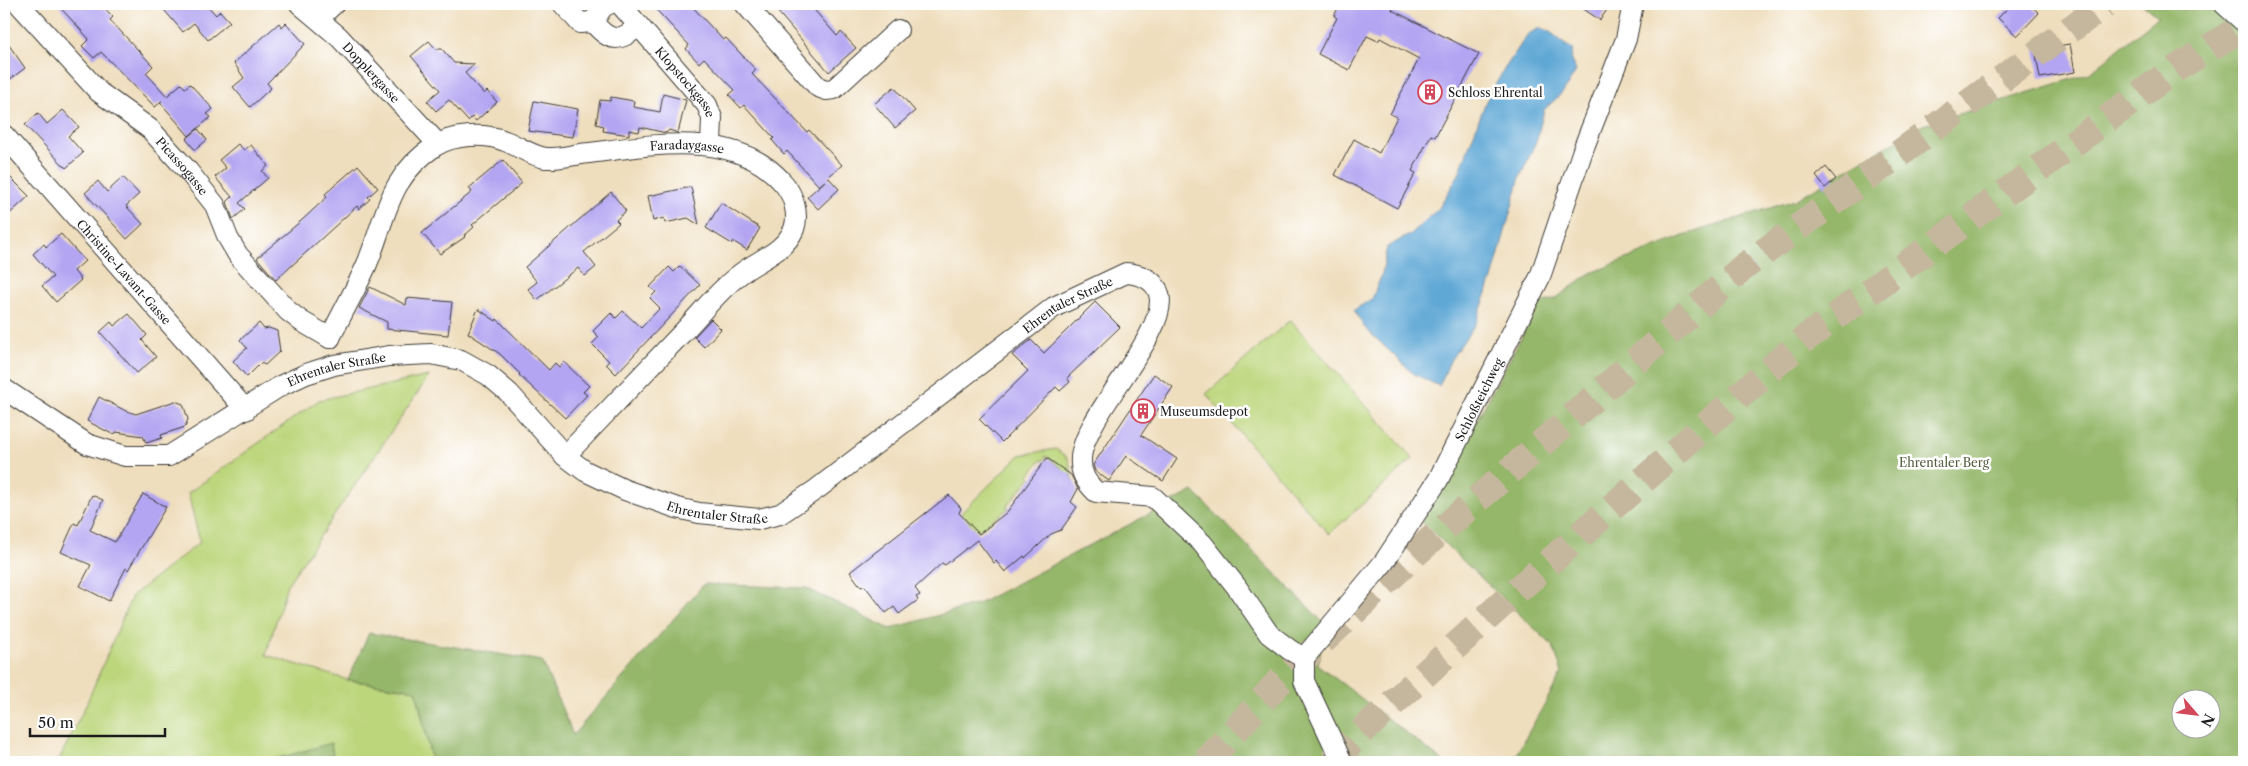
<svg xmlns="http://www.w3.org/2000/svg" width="2248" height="766" viewBox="0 0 2248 766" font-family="'Libre Caslon Text',serif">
<rect width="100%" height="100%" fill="#fff"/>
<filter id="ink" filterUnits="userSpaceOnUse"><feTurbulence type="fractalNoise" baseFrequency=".02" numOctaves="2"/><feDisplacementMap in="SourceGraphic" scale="10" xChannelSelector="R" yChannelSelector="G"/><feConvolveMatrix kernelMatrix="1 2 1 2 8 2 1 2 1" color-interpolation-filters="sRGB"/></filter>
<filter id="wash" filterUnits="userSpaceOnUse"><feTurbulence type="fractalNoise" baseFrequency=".0096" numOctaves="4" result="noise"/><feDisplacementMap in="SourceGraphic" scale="20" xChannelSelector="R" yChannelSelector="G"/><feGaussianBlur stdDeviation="1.12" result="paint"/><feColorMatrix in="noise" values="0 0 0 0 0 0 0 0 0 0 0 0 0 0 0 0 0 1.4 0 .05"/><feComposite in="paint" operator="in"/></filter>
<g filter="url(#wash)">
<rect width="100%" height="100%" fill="#efdebd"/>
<path fill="#bcd67b" stroke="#6c794c" d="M1290,320l123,139 -84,75 -123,-140z
M429,376l-142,209 -21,70 82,25 68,10 16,72h-98l-3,-18 -67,18h-206l27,-55 47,-111 68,-54 -12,-49 131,-93z
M1056,449l12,9 6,24 -14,-10 2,-4 -16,-12 -3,5 -2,-1 -12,15 2,2 -24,29 1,3 -30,22 -17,-18 59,-58z"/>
<path fill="#95b76b" stroke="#586a44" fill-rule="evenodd" d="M2142,4h102v758h-732l50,-89 -9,-27 -131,-124 118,-219 15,-4 34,-25 102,-41 104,-33 128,-75 165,-51 70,-57zM2180,698h30v30h-30z
M1193,491l132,133 -7,41 126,97h-1012l-16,-72 -68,-10 21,-47 173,28 31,74 131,-151 102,4 84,41 88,-25z
M331,743l3,19h-70h1z"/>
<path fill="#5ea7d5" stroke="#3d6278" d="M1540,28c18,5 17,14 33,21l-2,12 5,10 -13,21 -19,18 -7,29 -17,38 -28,102 -16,44 -25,36 -12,27 -25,-12 -50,-47 -10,-17 18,-11 10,-25 5,-27 24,-13 28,-26 20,-34 27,-73 19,-33 23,-34z"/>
<g id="blocks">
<path fill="#b3a5f2" d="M57,4h44l12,13 -3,3 43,46 -7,7 21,23 14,-12 4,4 5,-4 23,25 -6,5 4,3 -22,19 -29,-34 2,-1 -7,6 -54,-55 -7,6 -12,-12 7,-7z
M159,4h47l10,11 4,-4 10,11 -22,18 -14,-17 -11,9z
M651,4h39l33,36 3,-2 30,32 -4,4 55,58 2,-2 33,35 -14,12 11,12 -21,20 -11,-12 18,-16 -6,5 -32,-35 -3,3 -12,-14 2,-2 -30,-33 -3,3 -12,-13 6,-5 -31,-32 -5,5 -13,-14 3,-4z
M771,4h38l28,32 4,-4 15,16 -27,24z
M1340,4h44l9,4 -1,2 87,44 -44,83 -4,-2 -19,36 4,2 -19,35 -62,-33 19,-36 25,14 18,-36 -7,-3 29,-55 -39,-21 -2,3 -11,-5 -18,34 -31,-16 19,-36 -3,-2z
M1576,4h35l-11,16z
M2012,4h17l10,9 -22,23 -19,-18z
M279,23l3,4 4,-4 19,21 -38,39 4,5 -21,19 -17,-20 11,-9 -10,-15z
M4,38l21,30 -21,16z
M429,41l7,8h6l12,14 21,1 -10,9 19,21 3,-3 10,11 -21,19 -4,-4 -4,4 -19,-21 -13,11 -9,-10 13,-11 -29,-34z
M2070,44l5,28 -35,6 -5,-29z
M894,87l21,24 -20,17 -21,-24z
M663,94l23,6 -8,33 -9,-3 -3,3 -26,-6 -1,5 -10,-2v5l-26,-4 1,-5 -8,-2 4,-24 10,1 1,-4 23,4 -1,6 27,5z
M534,101l44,8 -5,28 -45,-6z
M63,110l16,17 -11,9 15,17 -17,15 -41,-43 13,-12 9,11z
M198,129l9,11 -12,10 -9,-11z
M238,144l6,6 7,-5 17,21 -6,5 6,7 -29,25 6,6 -12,10 -6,-17 5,-5 -17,-20 11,-9 -7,-8z
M503,160l19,23 -50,42 2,2 -10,9 1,1 -25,17 -18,-21 50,-41 -3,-4z
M358,165l20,23 -10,9 2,2 -11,10 -2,-3 -81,74 -19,-22 44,-37 26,-24 -2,-3z
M1826,167l10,12 -11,9 -9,-12z
M4,171l25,25 -25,23z
M123,177l16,17 -13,12 17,18 -16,15 -42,-46 13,-12 9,11z
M691,187l8,38 -11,-7 -23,5 -1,-5 -11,3 -5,-25z
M611,192l15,19 -10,9 3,3 -35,29 12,15 -11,9 -7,-8 -41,32 -9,-11 9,-7 -12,-15z
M721,203l39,25 -13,22 -13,-8 -2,2 -26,-16z
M61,234l24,27 -11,10 7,9 -25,22 -14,-16 11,-9 -20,-23 11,-10 2,3z
M1746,261l10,11 -15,13 -10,-11z
M680,266l20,19 -84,89 -10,-10 3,-3 -17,-17 7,-7 -6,-6 18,-18 5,5 7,-7 18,17 19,-20 -10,-10 6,-6 -6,-5 19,-20 5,5z
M370,287l36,18 1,-7 45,4 -4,33 -61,-6v-7l-28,-14z
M1095,302l25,25 -53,51 3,4 -10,9 -4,-4 -54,55 -23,-23 49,-48 -16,-16 19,-15 13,13z
M478,309l18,12 1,-2 52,51 6,-7 4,4 5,-5 25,24 -6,6 4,3 -22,23 -46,-43 1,-1 -20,-20 -32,-21z
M129,314l18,21 -5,5 14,17 -19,16 -37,-41 11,-10 3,4z
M711,319l10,10 -17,18 -10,-10z
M259,323l5,6 5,-1 8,3 3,20 -15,14 -4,-2 -14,14 -14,-16 14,-13 -7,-8z
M1154,374l19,13 -32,48 36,24 -14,22 -37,-25 -17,25 -14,-10 -2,-6z
M99,397l27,14 10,3 39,-13 8,3 5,15 -3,8 -24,8 1,3 -16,5 -3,-7 -27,-4 -2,3 -27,-14z
M1047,458l24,17 7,14 -7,13 6,5 -16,23 -10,4 -26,24 -1,-2 -19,16 -9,-11 -2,2 -17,-23 -32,25 -3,-2 -27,25 5,7 -4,2 2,3 -19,14 -5,-7 -8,6 -21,-27 -4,1 -11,-15 99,-77 12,13 -2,5 20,21 28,-22z
M143,494l23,13 -38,63 -2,-2 -17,33 -29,-15 11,-21 -30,-13 13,-29 4,2 14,-30 11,5 -13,30 25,12z"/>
</g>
</g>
<g filter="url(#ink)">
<use href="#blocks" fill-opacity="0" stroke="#3c3934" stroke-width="1"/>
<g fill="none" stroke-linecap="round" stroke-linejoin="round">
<path stroke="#c5b79d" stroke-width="28" stroke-dasharray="28 14" stroke-linecap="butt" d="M1206,762l72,-79 139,-131 328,-286 360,-262
M1332,762l28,-29 153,-139 293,-256 368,-268 70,-44"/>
<g stroke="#3c3934" stroke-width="22">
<g id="minor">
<path id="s1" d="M19,4l80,88 51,37 38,42 27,34 13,33 10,17 50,56 13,10 29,17"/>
<path id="s2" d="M300,4l39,33 99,107"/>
<path d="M563,4l17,19 13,-1"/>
<path id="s3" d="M620,4l87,101 5,13 -1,27"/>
<path d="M745,4l73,83 8,3 8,-1 64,-59"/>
<path d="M2224,4l20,18"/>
<path d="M319,18l15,-14"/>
<path d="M593,22c17,21 26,20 46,4"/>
<path d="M593,22l10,-15 6,-3"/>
<path id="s4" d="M4,135l242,275"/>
<path id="s5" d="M330,338c12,-25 26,-49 37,-74 20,-48 20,-86 68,-118 19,-12 50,-13 70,-5 14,5 26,15 41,17 13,1 30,-4 43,-5 64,-8 148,-25 195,31 10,12 15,31 10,45 -10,24 -37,31 -55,46 -20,15 -37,37 -54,55 -40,42 -80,84 -120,126"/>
<path id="s6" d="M4,389l83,55 38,12h44l113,-71 24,-11 28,-9 55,-9 42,-2 30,6 27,15 21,18 56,63 20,15 40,19 52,18 22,5 60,6 21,-5 37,-25 237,-182 72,-34c13,1 29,6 33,21 11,38 -76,122 -78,164 -1,15 5,24 15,34l57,5 49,46 34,43 33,48 21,16 14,8"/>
<path id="s7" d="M1342,762l-38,-81v-23l80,-96 54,-82 102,-203 44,-130 42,-108 7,-35"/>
</g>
</g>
<use href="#minor" stroke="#fff" stroke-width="20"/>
</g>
</g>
<defs>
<g id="building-ring" transform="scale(1.25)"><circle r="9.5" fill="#fff" stroke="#d1495b" stroke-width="1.5"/><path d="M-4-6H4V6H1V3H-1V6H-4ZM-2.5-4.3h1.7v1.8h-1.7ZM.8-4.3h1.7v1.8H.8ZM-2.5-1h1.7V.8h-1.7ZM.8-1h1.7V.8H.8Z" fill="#d1495b"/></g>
</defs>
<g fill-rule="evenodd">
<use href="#building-ring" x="1430" y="92"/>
<use href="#building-ring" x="1143" y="411"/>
</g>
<g text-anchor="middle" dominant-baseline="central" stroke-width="5" stroke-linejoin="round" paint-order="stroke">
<g font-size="12" fill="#1c1c1c" stroke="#fff">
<text stroke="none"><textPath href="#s2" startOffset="99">Dopplergasse</textPath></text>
<text stroke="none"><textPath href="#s3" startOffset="102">Klopstockgasse</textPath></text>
<text stroke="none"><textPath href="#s5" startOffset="481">Faradaygasse</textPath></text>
<text stroke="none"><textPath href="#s1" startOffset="231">Picassogasse</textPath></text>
<text stroke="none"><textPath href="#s4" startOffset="182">Christine-Lavant-Gasse</textPath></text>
<text stroke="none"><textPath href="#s6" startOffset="1229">Ehrentaler Straße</textPath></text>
<text stroke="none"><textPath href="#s6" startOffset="374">Ehrentaler Straße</textPath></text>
<text stroke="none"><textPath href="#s7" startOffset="426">Schloßteichweg</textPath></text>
<text stroke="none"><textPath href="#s6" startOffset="809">Ehrentaler Straße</textPath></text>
</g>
<g font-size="12" fill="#1c1c1c" stroke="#fff" text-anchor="start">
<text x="1448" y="92">Schloss Ehrental</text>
<text x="1160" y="411">Museumsdepot</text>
</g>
<g font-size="12" fill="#545d3d" stroke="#fff">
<text x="1944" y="462">Ehrentaler Berg</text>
</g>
</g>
<rect width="2248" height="766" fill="none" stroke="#fff" stroke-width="20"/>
<g transform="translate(2196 714) rotate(118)"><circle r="24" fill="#ffffff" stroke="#a4a4a4"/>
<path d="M0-4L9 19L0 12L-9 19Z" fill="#d1495b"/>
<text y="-8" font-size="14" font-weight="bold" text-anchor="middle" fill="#1c1c1c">N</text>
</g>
<path d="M30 728v8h135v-8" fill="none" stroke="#1c1c1c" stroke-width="2.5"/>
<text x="38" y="728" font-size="15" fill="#1c1c1c" stroke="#ffffff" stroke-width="4" paint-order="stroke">50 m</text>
</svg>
